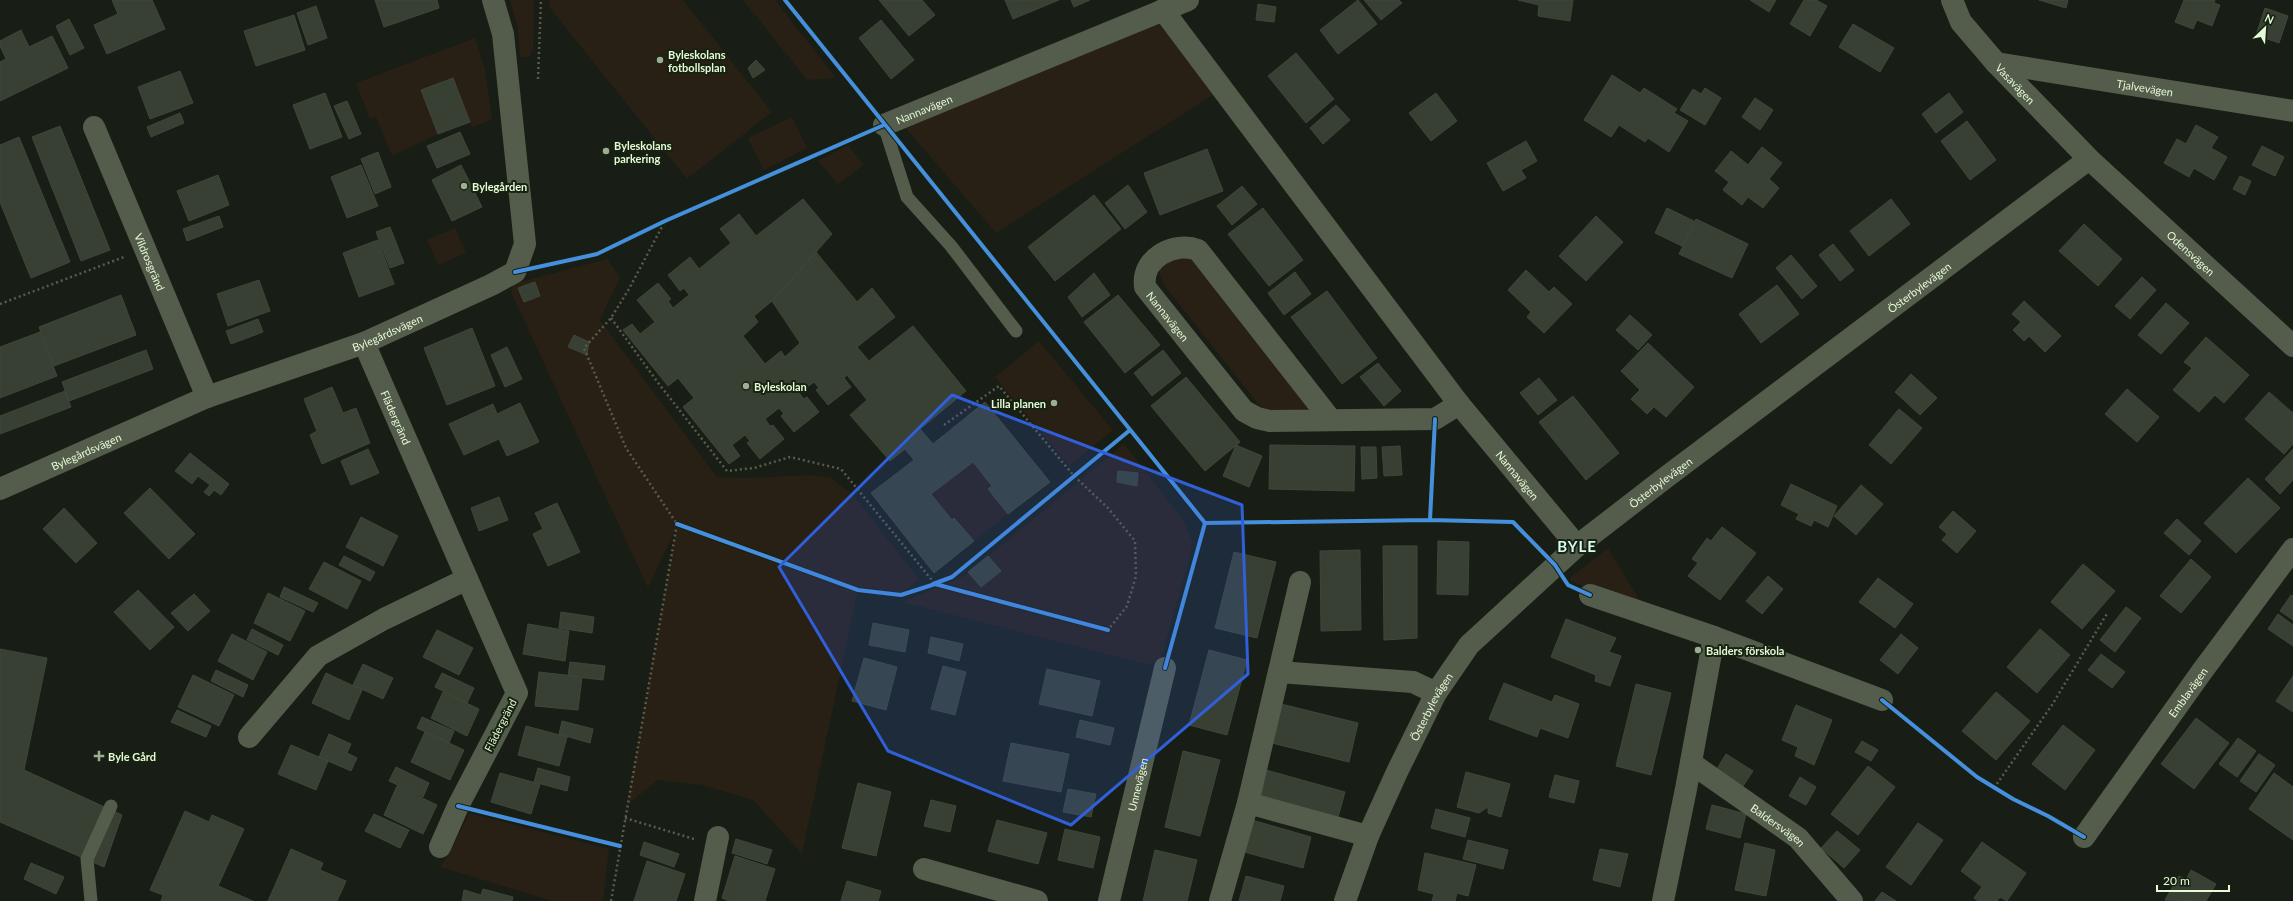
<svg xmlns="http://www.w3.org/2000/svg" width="2293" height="901" viewBox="0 0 2293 901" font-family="Lato,sans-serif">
<rect width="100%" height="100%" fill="#181e15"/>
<path fill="#281f15" d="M510,0h24l-1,49 -4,8h-9l-2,-28z
M549,0h134l89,112 -85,67 -138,-172z
M743,0h32l61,78 -29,2z
M1157,20l59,73 -220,140 -92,-107z
M475,38l10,31 7,51 -20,7 -20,-49 -31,12 17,44 -46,22 -16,-39 -6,2 -14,-36z
M792,117l15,31 -43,22 -16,-32z
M848,145l16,20 -26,19 -20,-23z
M455,228l11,25 -28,12 -11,-25z
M1188,246l128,154 -7,20 -47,-11 -98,-124 -5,-13 4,-12z
M607,259l13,18 -20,43 117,157 28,1 65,-3 21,3 23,18 65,83 -18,16 -43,-5 -56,264 -49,-54 -51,-15 -44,-5 -31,25 50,-279 -29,62 -137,-296 2,-8z
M1039,341l74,89 -44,36 -74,-89z
M1124,444l60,77 8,20 -4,24 -27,94 -12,6 -247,-63 62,-26z
M973,462l19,24 -4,3 20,25 -34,27 -20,-23 -2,2 -21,-26z
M1608,548l32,53 -40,-8 -29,-12v-4z
M469,813l140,36 -6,52h-51l-112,-34 14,-22z"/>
<path fill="#374033" stroke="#3e4738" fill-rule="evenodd" d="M112,0h40l13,29 -58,25 -13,-29 24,-11z
M375,0h62l2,8 -55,19z
M879,0h43l13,15 -26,21z
M1005,0h54l-46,19z
M1071,0h19l-16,7z
M1358,0l19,24 -39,30 -18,-24z
M1364,0h35l3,3 -21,17z
M1518,0h55l-3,21 -32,-5 1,-11z
M1750,0h26l-7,12z
M1804,0h12l11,6 -17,30 -20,-12z
M2039,0h29l-2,8z
M2184,0h31l-1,3 6,2 -8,21 -15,-6 -4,9 -18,-7z
M1258,4l18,3 -2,15 -18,-2z
M316,6l11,32 -19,7 -11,-32z
M2265,8l23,8 -9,27 -23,-8z
M294,15l11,35 -49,16 -12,-35z
M69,19l15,29 -14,7 -14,-29z
M881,20l33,40 -23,19 -32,-41z
M1853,24l41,24 -14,24 -41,-25z
M21,30l8,17 23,-11 16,32 -68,33v-39l6,-3 -6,-13v-5z
M1296,53l38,46 -28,24 -38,-47z
M756,60l9,10 -12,8 -5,-10z
M180,71l13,32 -43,16 -12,-32z
M1612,75l28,18 4,-5 33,21 -3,4 14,8 -19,31 -21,-14 -3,4 -26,-17 -8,12 -27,-17z
M453,78l17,44 -32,12 -17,-44z
M1705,88l16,10 -16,27 -25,-15 13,-21 8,5z
M325,93l17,44 -32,12 -17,-44z
M1436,93l21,28 -26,20 -22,-28z
M1949,93l14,19 -27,21 -14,-19z
M1755,98l18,12 -13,20 -18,-13z
M347,101l14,33 -12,5 -15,-33z
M1336,105l14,15 -27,24 -13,-16z
M180,113l4,10 -33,14 -4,-10z
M1967,121l29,39 -26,20 -29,-39z
M2196,125l22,12 -7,11 16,9 -13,23 -20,-12 -5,9 -25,-14 13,-24 9,5z
M60,126l50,124 -29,11 -49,-124z
M460,132l10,22 -33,14 -10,-22z
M19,137l51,125 -39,16 -31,-76v-57z
M1526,141l11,20 -16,9 5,8 -23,13 -16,-28z
M2262,146l22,11 -9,19 -23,-11z
M1762,147l20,16 -13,16 10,9 -16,20 -15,-11 -6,8 -19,-15 6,-8 -14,-11 16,-20 17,14z
M1207,149l16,42 -63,24 -16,-42z
M378,152l13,35 -16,7 -14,-35z
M361,165l17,41 -31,12 -16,-41z
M461,165l21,42 -30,14 -20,-41z
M218,175l11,30 -40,16 -12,-30z
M2240,176l11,5 -6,14 -12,-6z
M1128,185l19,27 -22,17 -20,-26z
M1242,186l15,18 -25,21 -15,-19z
M1094,195l27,34 -66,52 -27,-34z
M803,199l29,35 -16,18 41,50 15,-14 23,29 -38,30 12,14 44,-35 53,65 -46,38 13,15 52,-42 65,80 -42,32 -20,-25 4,-3 -19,-24 -42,32 21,26 2,-2 20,23 -40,32 -63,-80 43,-33 -9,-11 -15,12 -40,-46 17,-15 -20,-25 -3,3 7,9 -23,18 -12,-15 3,-2 -5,-6 -15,11 5,6 3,-2 12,15 -25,20 -13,-16 3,-2 -5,-6 -14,11 5,7 3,-1 11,14 -24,20 -13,-16 3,-2 -5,-6 -13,10 8,11 -11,8 -46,-57 11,-9 -16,-20 -10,8 -45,-56 9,-6 8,10 15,-12 -18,-22 21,-17 13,16 -3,2 5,7 16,-13 -5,-7 -4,3 -12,-16 22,-18 9,12 32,-26 -11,-14 19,-15 17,22zM816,252l-44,49 28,42 -15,14 -4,-6 -16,13 -22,-28 15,-14 -4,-6 18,-15z
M1891,199l19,25 -41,32 -19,-25z
M1263,208l40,52 -34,26 -41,-52z
M1667,208l27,13 -12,25 -27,-13z
M219,216l4,11 -36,14 -4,-12z
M1596,216l27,26 -37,39 -27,-25z
M1696,219l52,25 -16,34 -53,-24z
M2084,224l38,35 -24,27 -39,-35z
M390,227l14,36 -14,5 -14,-36z
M378,240l16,44 -35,13 -16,-44z
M1833,244l21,26 -14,11 -21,-26z
M1791,255l26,31 -15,13 -26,-31z
M1526,270l23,22 5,-5 18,17 -28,29 -17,-16 4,-5 -23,-22z
M1295,272l16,22 -27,21 -16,-22z
M1094,273l16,22 -28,22 -14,-20z
M2142,277l14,13 -26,29 -15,-13z
M259,280l11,31 -42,15 -11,-32z
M535,282l5,14 -16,6 -6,-14z
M1777,285l22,29 -38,29 -22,-29z
M1327,291l50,67 -35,26 -51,-67z
M121,295l15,40 -82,31 -15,-39z
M1118,295l42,50 -35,28 -41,-51z
M2024,301l37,35 -16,16 -16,-16 -5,5 -11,-11 8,-8 -9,-8z
M2166,303l23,20 -28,31 -23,-19z
M1630,315l22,20 -14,15 -22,-20z
M258,319l5,13 -32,12 -5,-13z
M472,328l23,58 -48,19 -23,-57z
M40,332l17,44 -57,22v-51z
M574,335l15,7 -2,13 -19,-8z
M2206,337l43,38 -25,28 -9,-8 -16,17 -26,-22 19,-22 -8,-6z
M1648,343l46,44 -28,30 -12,-10 -7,7 -16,-15 9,-9 -19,-19z
M507,347l15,32 -17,8 -14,-32z
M146,350l7,19 -84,32 -7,-19z
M1163,350l18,23 -29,23 -18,-23z
M1378,363l23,28 -17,15 -24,-29z
M1911,374l26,24 -17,17 -25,-23z
M1186,377l54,65 -35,29 -54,-65z
M1539,378l18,22 -19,15 -18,-22z
M332,387l11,26 13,-5 14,35 -48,21 -12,-29 7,-4 -13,-32z
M2127,389l32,28 -22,25 -32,-28z
M65,391l6,16 -71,27v-18z
M2269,392l24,21v31l-9,10 -39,-35z
M1573,396l46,57 -33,27 -47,-58z
M520,403l19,39 -32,14 -8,-17 -35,16 -15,-31 44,-20 4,10z
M1899,409l23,19 -31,36 -22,-19z
M1236,445l26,11 -13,31 -26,-11z
M1270,445l85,1 -1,45 -85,-2z
M1400,446l2,29 -18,1 -2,-29z
M1361,447h15l1,31 -15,1z
M368,449l11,24 -28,12 -10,-24z
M2293,449v31l-13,14 -15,-15z
M190,453l39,31 -8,11 -7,-5 -5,6 -5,-4 6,-7 -12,-9 -6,8 -17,-13z
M1118,471l20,2 -1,13 -20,-4z
M2248,478l32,30 -44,45 -32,-30z
M1791,484l46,22 -9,21 -14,-7 -3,6 -15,-7 3,-5 -18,-9z
M1861,485l22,19 -27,31 -22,-19z
M150,488l45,46 -26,25 -45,-46z
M499,497l9,23 -29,11 -8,-23z
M557,503l23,49 -32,14 -15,-32 10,-5 -8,-16z
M64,508l33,35 -21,20 -33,-34z
M1953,511l23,20 -19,22 -15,-13 5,-6 -8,-7z
M361,517l37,19 -15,30 -37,-19z
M2177,519l24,22 -12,14 -25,-22z
M1722,527l34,26 -36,47 -32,-24 10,-13 -6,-4 15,-21 4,3z
M1438,541l31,1 -1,53 -31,-1z
M1383,546h34v92l-33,2z
M1360,550l1,80 -40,1 -1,-80z
M1234,552l42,10 -19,76 -42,-10z
M344,556l31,16 -5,9 -31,-16z
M988,556l13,15 -20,16 -13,-15z
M2191,559l20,18 -30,36 -21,-17z
M324,562l37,19 -14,28 -38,-20z
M2083,564l32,27 -33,38 -31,-27z
M1768,576l15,13 -21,25 -16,-13z
M1878,578l35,26 -18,24 -36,-26z
M284,587l34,16 -5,9 -33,-15z
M138,590l36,37 -24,23 -36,-38z
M268,593l37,18 -15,30 -36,-18z
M194,594l16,17 -22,20 -17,-18z
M2291,595l2,1v24l-13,-9z
M2126,607l15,11 -26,34 -15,-12z
M561,612l33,5 -2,16 -33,-5z
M2278,614l15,11v21l-25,-17z
M1566,619l50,19 -7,14 12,4 -11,30 -15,-5 1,-6 -45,-18z
M873,623l36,7 -4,22 -36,-7z
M528,624l41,7 -4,30 -42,-7z
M252,629l31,16 -5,10 -31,-15z
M2040,629l30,26 -33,38 -30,-26z
M437,630l36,18 -14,27 -36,-18z
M232,634l35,18 -14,28 -35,-19z
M1901,634l17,14 -20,26 -18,-14z
M931,637l32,7 -4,17 -31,-8z
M0,649l47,9 -23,112 98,45 -18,52 -104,-45z
M1209,650l38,10 -20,75 -38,-10z
M2101,654l24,18 -13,16 -24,-18z
M864,658l33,9 -11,43 -34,-9z
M570,662l35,4 -2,14 -35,-4z
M363,664l30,14 -10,21 -30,-14z
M943,666l23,6 -11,43 -24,-6z
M1047,669l53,12 -8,35 -53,-12z
M216,670l32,15 -5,12 -32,-16z
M539,672l43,5 -4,33 -43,-4z
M326,673l36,17 -13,30 -37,-17z
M442,673l32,15 -7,15 -32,-16z
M193,675l41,20 -15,31 -41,-19z
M2293,676v36l-17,-11z
M1504,683l48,19 3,-7 24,9 -11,34 -28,-10 -3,9 -48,-18z
M1636,684l35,9 -20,82 -35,-9z
M443,692l36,17 -12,27 -36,-18z
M1996,692l34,29 -34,39 -34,-29z
M1281,704l77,19 -9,39 -77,-19z
M1796,705l36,15 -18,45 -19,-9 3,-9 -16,-7z
M177,710l34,16 -5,11 -35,-15z
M422,717l32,14 -5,12 -32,-15z
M2196,718l33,25 -35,46 -33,-25z
M1080,720l34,8 -4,17 -34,-8z
M562,721l31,8 -3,14 -31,-9z
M2063,725l32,25 -30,40 -33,-26z
M526,726l41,11 -8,29 -41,-11z
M425,732l39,18 -14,30 -39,-18z
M329,734l22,10 -4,9 10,5 -6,13 -32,-14z
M2238,738l18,13 -19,26 -18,-13z
M1862,741l16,9 -7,11 -16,-9z
M1011,743l58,11 -8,38 -58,-11z
M291,745l37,16 -12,29 -38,-16z
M1183,751l37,9 -20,76 -35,-9z
M1726,754l27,17 -12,18 -26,-17z
M2259,754l16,11 -19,27 -16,-11z
M1868,766l27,21 -37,48 -27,-21z
M396,767l33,16 -6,14 -34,-16z
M538,768l32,9 -3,14 -33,-9z
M1266,770l79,22 -8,29 -79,-21z
M1466,772l44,12 -9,33 -13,-4v-6l-9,6 -22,-6z
M500,773l40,11 -9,30 -40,-12z
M2274,773l19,14v53l-44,-31z
M1555,775l24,6 -5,22 -25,-6z
M1800,777l16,10 -10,18 -17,-9z
M858,783l33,9 -15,64 -34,-8z
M397,786l40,19 -14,29 -39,-19z
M1068,789l28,5 -5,23 -28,-5z
M931,800l25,6 -6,26 -26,-6z
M1712,805l34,9 -6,24 -34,-9z
M1436,809l34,9 -5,19 -34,-9z
M185,811l24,11 3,-7 32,14 -26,57 35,15h-92l2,-6 -13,-5z
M374,814l35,16 -9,18 -35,-17z
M997,820l50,13 -9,31 -50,-13z
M1252,820l59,17 -8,31 -59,-16z
M1918,823l25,17 -32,45 -25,-18z
M1065,829l35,8 -7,31 -35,-8z
M1837,831l23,19 -16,18 -23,-20z
M736,839l36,11 -5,14 -35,-11z
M1468,840l40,10 -5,19 -40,-10z
M644,842l35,12 -5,13 -34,-12z
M1982,842l44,31 -19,28 -7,-4 -3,4h-19l-4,-3 8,-11 -21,-16z
M1745,843l30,7 -9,46 -31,-6z
M291,849l32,14 -3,7 26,11 -9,20h-69z
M1600,849l28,5 -8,33 -27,-7z
M1155,850l42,10 -10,41h-44z
M1425,853l51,12 -8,31 -11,-3 -2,8h-23l2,-7 -16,-4z
M735,856l40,13 -10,32h-36l-7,-3z
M647,861l38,13 -9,27h-42z
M31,863l33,14 -8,17 -32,-15z
M2191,870l25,14 -10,17 -41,-1 14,-24 7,4z
M1246,876l38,10 -4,15h-41z
M847,881l34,10 -3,10h-37z
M483,889l30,8 -1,4h-50l2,-11 17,5z
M1882,892l14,9h-21z"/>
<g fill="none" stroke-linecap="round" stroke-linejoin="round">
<path stroke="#5c5b4a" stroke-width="2.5" stroke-dasharray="2 3" stroke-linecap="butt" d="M538,79l3,-79
M0,304l124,-47
M611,318l48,66 68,87 27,-3 36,-11 51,12 94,115
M944,425l55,-39 75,90 34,32 27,33 1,35 -9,30 -19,24
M1994,788l58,-83 56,-93
M625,818l69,21
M611,901l66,-377 -51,-76 -42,-100 27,-30 18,-29 36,-68"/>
<path stroke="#545d4b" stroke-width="13" d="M884,125l23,72 44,49 65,85
M91,901l-4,-42 24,-53"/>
<g stroke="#545d4b" stroke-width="22">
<path id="s1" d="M1952,0l9,22 35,41 93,96 204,187"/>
<path id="s2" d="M1163,10l296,394 118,142"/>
<path id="s3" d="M1996,63l297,48"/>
<path id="s4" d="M884,125l304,-125"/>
<path id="s5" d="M94,127l113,270"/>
<path id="s6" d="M364,343l153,350 -59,113 -18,41"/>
<path id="s7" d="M1331,420l-133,-170c-24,-9 -57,8 -53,37l99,124 13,7 13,3 165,-2 24,-15"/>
<path id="s8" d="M0,489l207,-92 157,-54 127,-58 24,-13 10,-28 -22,-210 -10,-34"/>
<path d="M1590,595l124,42"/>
<path d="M1279,672l134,10 23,11"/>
<path d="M249,737l69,-81 66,-37 83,-40"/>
<path id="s9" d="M1691,763l107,75 54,63"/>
<path d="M1248,803l52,-221"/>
<path id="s10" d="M2084,837l119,-167 90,-121"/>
<path d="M924,869l113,32"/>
<path d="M705,901l13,-64"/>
<path id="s11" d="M1109,901l56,-233"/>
<path d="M1220,901l28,-98 120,33"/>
<path id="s12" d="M1345,901l23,-65 29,-64 39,-79 33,-48 108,-99 88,-68 424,-319"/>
<path d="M1663,901l23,-112 28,-152 168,63"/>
</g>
<g stroke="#172211" stroke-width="6">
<path id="cycleway" d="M785,0l420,523 -40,145
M515,272l82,-18 68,-33 219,-96
M1430,520l5,-101
M1205,523l225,-3 83,2 42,43 13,20 22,10
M677,524l181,66 43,5 34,-11 173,46
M933,584l19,-7 178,-147
M1882,700l95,77 36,22 35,17 36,21
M458,806l162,40"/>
</g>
<use href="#cycleway" stroke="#468fdf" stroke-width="4"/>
</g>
<path fill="#315fd8" fill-opacity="0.2" stroke="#315fd8" stroke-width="3" stroke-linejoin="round" d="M952,395l290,110 6,169 -177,151 -183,-74 -109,-184z"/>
<g fill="#9dad93" stroke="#172211" stroke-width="1.5">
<circle cx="660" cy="60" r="4"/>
<circle cx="606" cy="151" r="4"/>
<circle cx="464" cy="186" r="4"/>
<circle cx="746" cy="386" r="4"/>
<circle cx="1054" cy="403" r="4"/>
<circle cx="1698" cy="650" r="4"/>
<path d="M97 750h4v4h4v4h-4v4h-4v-4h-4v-4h4z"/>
</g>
<g text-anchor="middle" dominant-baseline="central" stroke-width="4" stroke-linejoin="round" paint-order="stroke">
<g font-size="11" font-weight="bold" fill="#e5fad7" stroke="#172211" text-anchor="start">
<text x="668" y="54">Byleskolans<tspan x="668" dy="13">fotbollsplan</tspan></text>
<text x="614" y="145">Byleskolans<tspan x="614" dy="13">parkering</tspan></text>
<text x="472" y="186">Bylegården</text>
<text x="754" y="386">Byleskolan</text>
<text x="1046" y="403" text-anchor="end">Lilla planen</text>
<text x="1706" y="650">Balders förskola</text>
<text x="108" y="756">Byle Gård</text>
</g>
<g font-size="11" fill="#e5fad7" stroke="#172211">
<text stroke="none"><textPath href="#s1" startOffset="106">Vasavägen</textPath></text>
<text stroke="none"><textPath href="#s3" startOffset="151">Tjalvevägen</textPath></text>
<text stroke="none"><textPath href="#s4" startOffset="43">Nannavägen</textPath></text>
<text stroke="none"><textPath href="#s1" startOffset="350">Odensvägen</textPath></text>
<text stroke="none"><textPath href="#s5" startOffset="146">Vildrosgränd</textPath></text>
<text stroke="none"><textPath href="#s12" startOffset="861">Österbylevägen</textPath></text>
<text stroke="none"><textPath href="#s7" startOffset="330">Nannavägen</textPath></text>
<text stroke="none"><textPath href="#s8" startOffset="418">Bylegårdsvägen</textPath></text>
<text stroke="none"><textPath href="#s6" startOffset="81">Flädergränd</textPath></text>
<text stroke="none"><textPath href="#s8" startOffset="94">Bylegårdsvägen</textPath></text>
<text stroke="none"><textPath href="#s2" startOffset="585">Nannavägen</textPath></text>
<text stroke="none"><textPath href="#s12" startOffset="537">Österbylevägen</textPath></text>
<text stroke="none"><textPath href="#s10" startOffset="178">Emblavägen</textPath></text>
<text stroke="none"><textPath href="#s12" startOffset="213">Österbylevägen</textPath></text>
<text transform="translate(500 725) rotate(-63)">Flädergränd</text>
<text stroke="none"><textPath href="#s11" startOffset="120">Unnevägen</textPath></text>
<text stroke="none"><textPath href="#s9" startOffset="107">Baldersvägen</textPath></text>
</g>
<g font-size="15" font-weight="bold" letter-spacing="1" fill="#d9faf5" stroke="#172211">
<text x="1577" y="546">BYLE</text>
</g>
</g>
<g transform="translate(2265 28) rotate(25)" stroke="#172211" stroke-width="3" paint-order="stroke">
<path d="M0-3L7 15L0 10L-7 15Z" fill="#e5fad7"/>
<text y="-6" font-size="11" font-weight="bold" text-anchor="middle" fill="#e5fad7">N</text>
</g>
<path d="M2157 885v6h72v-6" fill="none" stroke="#e5fad7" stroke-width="2"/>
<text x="2163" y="885" font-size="12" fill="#e5fad7" stroke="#172211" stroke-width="3" paint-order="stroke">20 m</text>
</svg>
